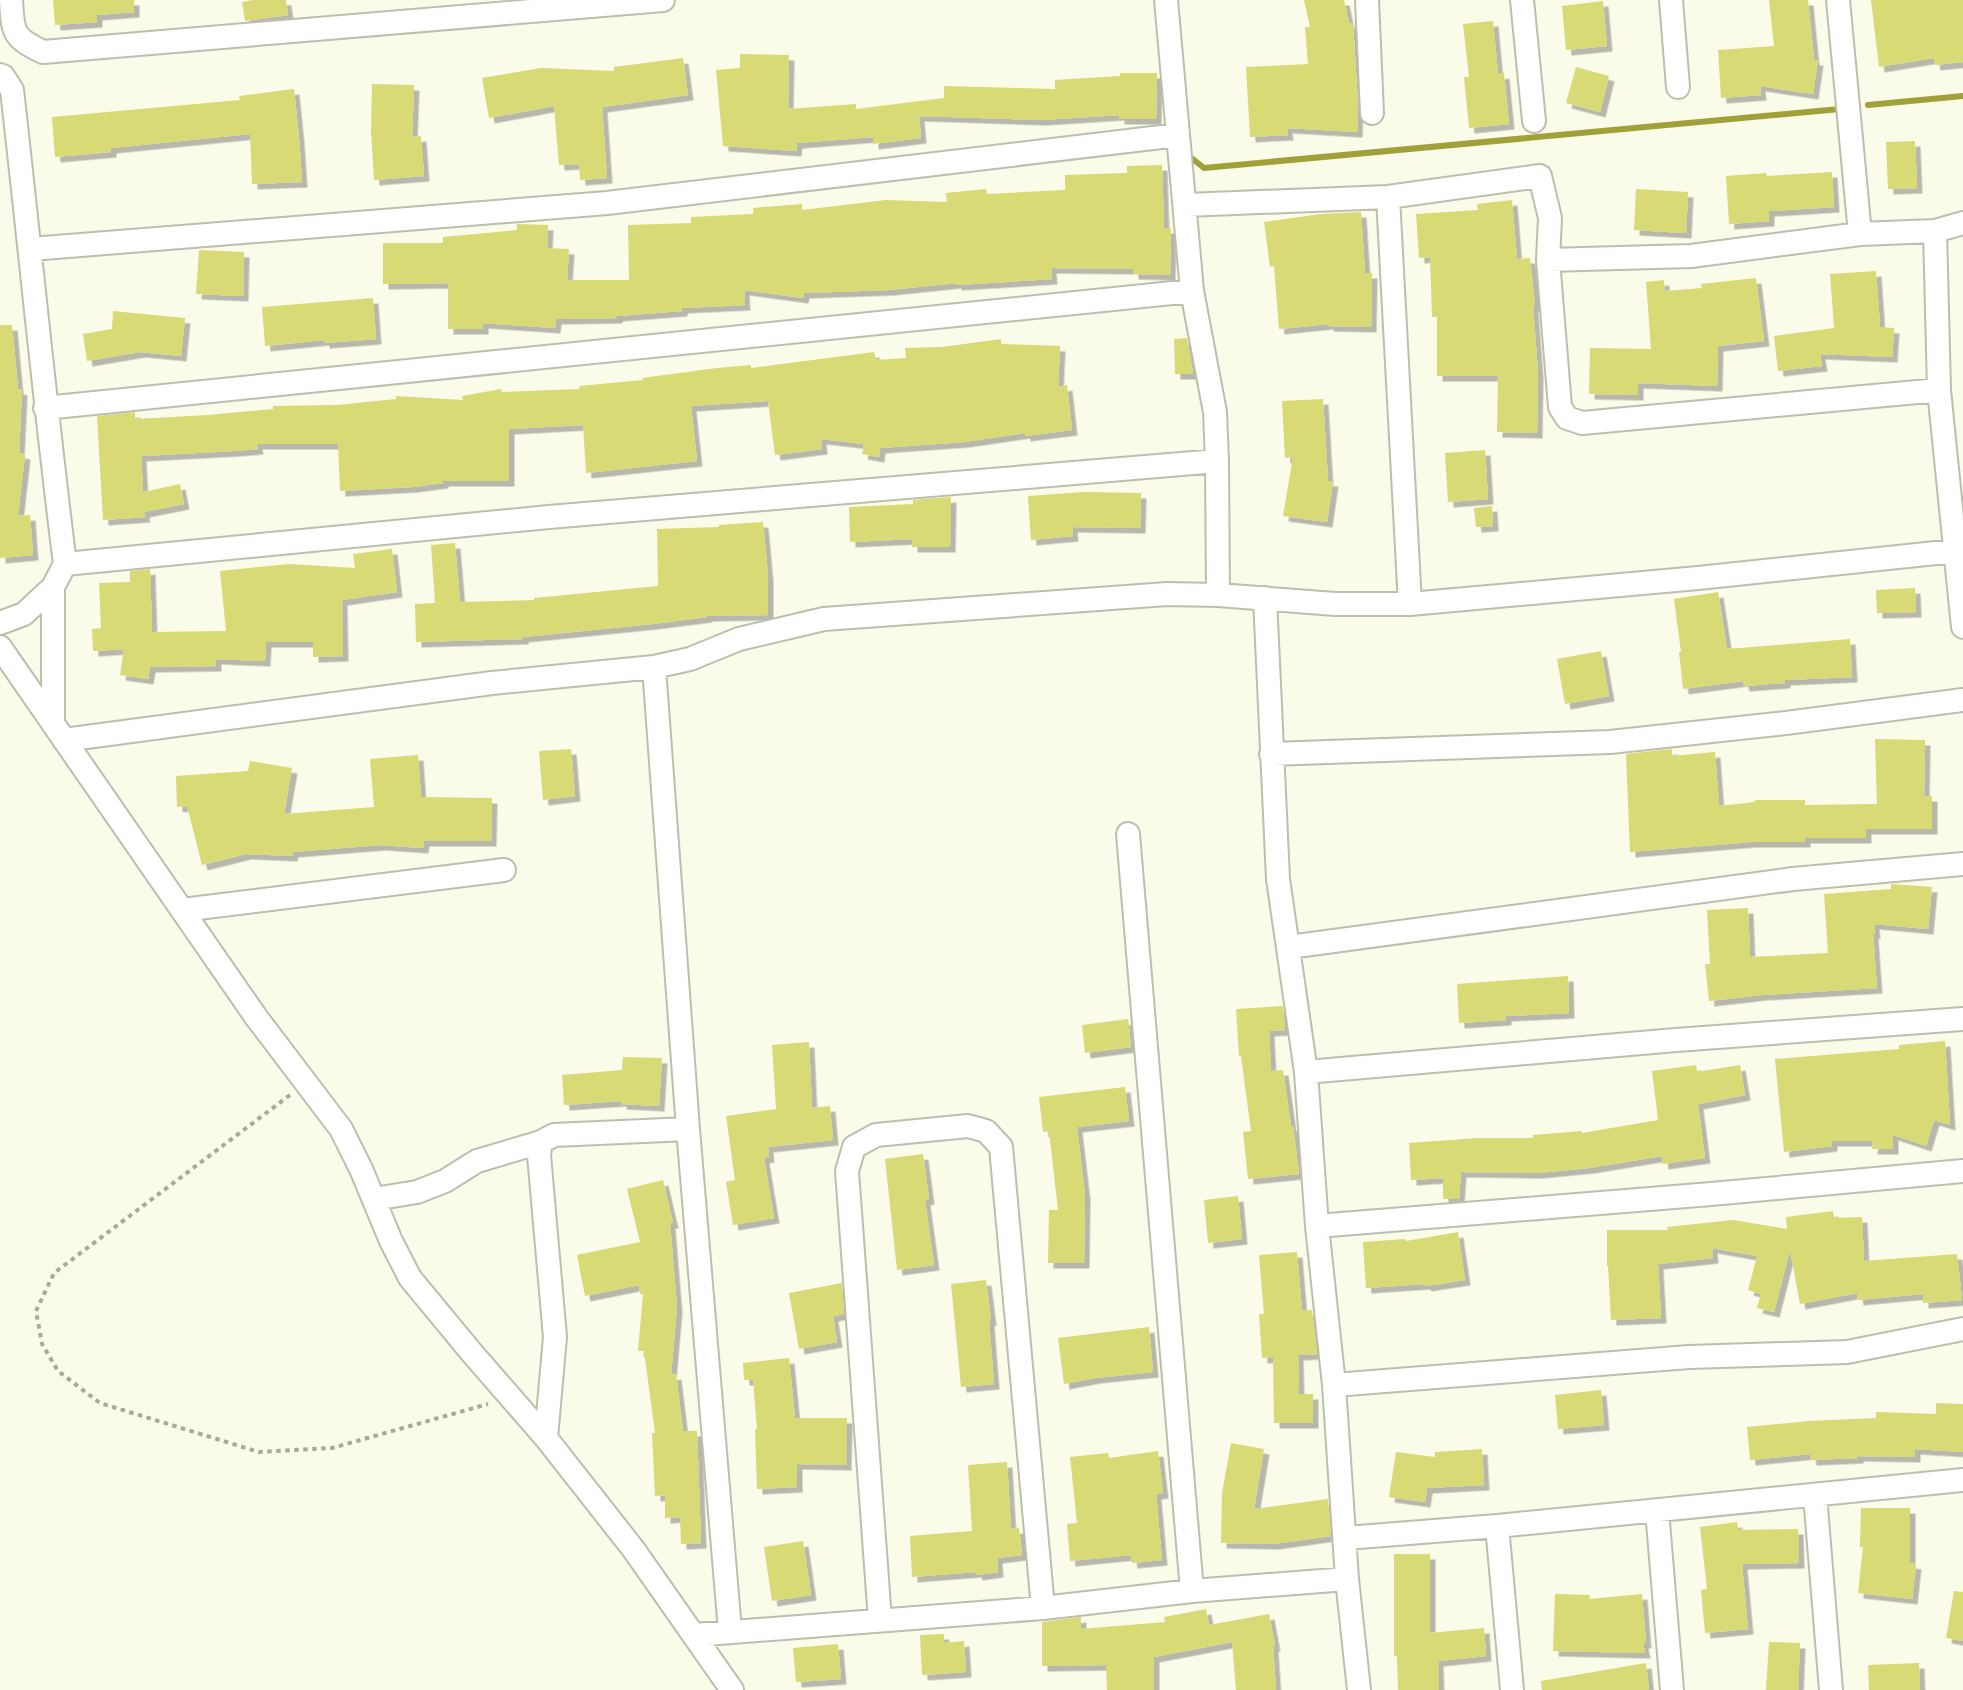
<svg xmlns="http://www.w3.org/2000/svg" width="1963" height="1690" viewBox="0 0 1963 1690" font-family="Figtree,sans-serif">
<defs>
<filter id="shadow"><feDropShadow dx="5.5" dy="5.5" stdDeviation="0" flood-color="#0004"/></filter>
</defs>
<rect width="100%" height="100%" fill="#fafbe9"/>
<g fill="none" stroke-linecap="round" stroke-linejoin="round">
<path stroke="#a0a139" stroke-width="6" d="M1868,105l95,-9
M1189,153v3l15,12 636,-59"/>
</g>
<path fill="#d8da75" filter="url(#shadow)" d="M53,0h81v12l-37,3v7l-42,3z
M253,0h33l2,15 -43,6 -3,-19z
M1304,0h40l5,23h4l5,83 -1,26 -70,-4 1,7 -38,2 -4,-70 62,-3 -3,-37h5z
M1769,0h39l6,60h4l-5,34 -53,-8 1,9 -40,3 -3,-48 56,-4z
M1871,0h92v62l-28,3 -1,-7 -55,9z
M1603,1l4,45 -41,4 -4,-44z
M1493,21l5,53 6,-1 5,51 -40,4 -5,-51h5l-6,-53z
M740,54l49,1 -1,54 68,-5v5l88,-11v-12l111,3v-9l65,-4v-3h37l-1,46h-37v-4l-78,5 -122,-4 2,22 -48,6v-7l-76,6 -1,8 -73,-5 -7,-76 24,-2z
M683,58l5,37 -86,12 5,71 -27,2 -1,-16 -20,1 -5,-59 -65,12 -7,-40 59,-10 73,3v-4z
M1576,67l33,9 -9,36 -34,-9z
M372,84l42,1 -2,52 9,-1 3,40 -50,4 -3,-49z
M294,89l5,49 3,44 -50,2 -2,-50 -139,14v4l-56,5 -3,-40 188,-17 -1,-4z
M1915,141l2,47 -29,1 -2,-47z
M1162,165l2,63h7l-1,47 -37,-1v-5l-82,-1 1,11 -96,6v-2l-67,7 -85,3 -1,5 -59,-8 1,15 -63,3v3l-65,5v2l-61,1 -1,9 -72,-5v6h-35v-46l-65,1v-41h60v-6l74,-7v-6l31,1 -1,23 22,1 -2,31h62l-1,-55 63,-2v-6l62,-3v-6l49,-4v6l84,-10 61,2 -1,-9 40,-4 1,5 78,-4v-15l62,-2v-7z
M1832,172l2,35 -65,4v10l-40,3 -3,-48 40,-3 1,3z
M1636,189l52,3 -2,41 -52,-3z
M1512,200l5,59 13,-1 5,48h-2l5,67 -1,60 -40,-1 1,-56h-61v-59h-5l-2,-60 -11,1 -3,-44 62,-4 -1,-6z
M1361,212l4,61h7l-1,54 -43,-1v-2l-49,5 -5,-63 -4,1 -6,-45 57,-8z
M199,250l45,2 -1,44 -47,-2z
M1876,271l4,56 14,1 -2,29 -72,-3 2,12 -44,5 -4,-35 60,-8 -4,-54z
M1756,278l8,63 -46,5 -1,40 -79,-3v12l-49,-1 1,-46 61,1 -5,-67 18,-2 1,11 37,-3 -1,-4z
M373,298l3,41 -52,4v-3l-59,6 -3,-39z
M113,311l72,7 -4,38 -41,-4 -53,9 -4,-27 29,-5z
M0,325h12l6,64 4,1 -3,63 6,1 -7,62 12,-1 3,40 -33,3z
M1187,338l6,36h-18l-1,-35z
M1001,339v5l59,2 -2,41 9,-2 5,45 -47,6v-3l-61,9 -84,6 -1,9 -17,-3 2,-10 -43,-5 1,10 -47,6 -7,-54 -77,5 6,55 -111,12 -3,-48 -74,4v52h-66v2l-31,4 -72,4 -2,-47h-81l1,5 -24,2 -93,5 2,36 37,-8 4,20 -40,8 1,5 -42,3 -6,-104 38,-4v7l73,-4 65,-6v-3l64,-1 59,-6v-3l67,4 -1,-4 39,-7 1,3 78,-3 -1,-3 64,-6 -1,-2 75,-10 34,-3v3l123,-16 2,8 30,-2 -1,-10 37,-1z
M1323,399l5,82h5l-6,41 -44,-6 10,-59 -8,1 -3,-57z
M1485,450l3,49 -40,3 -3,-49z
M1084,492l57,1 -1,35 -68,-1 1,9 -42,4 -3,-44z
M951,497l-1,50h-38v-8l-62,3 -1,-35 64,-3v-4z
M1492,506l1,20 -17,1 -2,-19z
M763,522l5,54v39l-61,1v1l-55,7 -129,13v2l-107,3 -1,-38 20,-1 -4,-58 24,-2 5,59 74,-2v-2l124,-12 -1,-57 62,-2v-2z
M392,549l5,43 -55,8 1,56 -30,1v-15h-47l-1,19 -49,-2v7l-66,1 -2,12 -28,-4 4,-26 -31,2 -1,-22 9,-1 -2,-45 31,-1v-11l20,-2 2,63 74,-1 -6,-60 69,-7 66,4 -2,-14z
M1915,588l1,24 -39,1 -1,-23z
M1718,592l9,57 123,-10 2,38 -67,3v3l-41,3 -1,-5 -60,8 -4,-37h2l-7,-53z
M1601,651l8,45 -44,8 -8,-45z
M1875,739l50,1 -1,56h8v33h-66v9h-61v4h-54l-121,10 -4,-98 46,-5v7l43,-4 4,54 36,-4v-2h50v5l72,-1z
M571,749l4,47 -32,4 -4,-49z
M418,755l3,42 71,1 -1,43h-67l-1,7 -43,-3 -87,7 -1,4 -46,-2 -44,11 -15,-59 -10,1 -1,-31 72,-5 2,-10 42,7 -8,46 90,-7 -4,-48z
M1891,884l41,3 -4,42 -54,-5 1,9 -2,1 4,54 -115,7 -53,6 -4,-37h5l-3,-54 41,-2 2,49 78,-4 -4,-59 67,-5z
M1568,976l1,37 -63,3v4l-47,3 -2,-39z
M1283,1006l2,24 -16,1 2,40 12,-1 8,56h2l6,48 -51,5 -5,-47 8,-1 -10,-75h-2l-3,-47z
M1128,1019l3,28 -46,6 -3,-28z
M1945,1041l5,84 -16,-5 -8,26 -33,-11v14h-21l1,-8h-41v5l-48,6 -9,-93 124,-10v-4z
M809,1042l3,66 18,-2 3,34 -65,7 1,10 -5,1 10,60 -41,7 -7,-43 9,-2 -9,-64 50,-7 -4,-64z
M623,1057l39,1 -3,48 -38,-2v-3l-57,4 -2,-30 60,-5z
M1696,1065l1,7 43,-7 5,30 -47,9 7,54 -42,6 -1,-8 -73,12 -52,5 -76,-1 -2,27h-16v-21l-32,2 -2,-37 69,-5h55v-3l49,-4v2l76,-13 -6,-49z
M1125,1087l4,34 -52,6 8,67 -1,69h-36l1,-53h9l-9,-79 -6,1 -4,-35z
M923,1154l6,45 -4,1 9,65 -37,5 -12,-111z
M663,1180l10,43h-3l7,84 -6,68 5,-1 7,57h14l4,112 -20,1 -1,-27 -15,1v-23l-10,1 -3,-63h3l-11,-82h-6l5,-57h-3l-1,-9 -54,11 -8,-41 63,-13 -13,-53z
M1238,1196l4,43 -34,4 -4,-43z
M1833,1211l1,7 28,-1 2,44 93,-7 5,46 -39,3v-9l-65,6 -1,-7 -57,11 -10,-54 -16,62 -17,-4 4,-14 -13,-4 9,-34 -45,-8 1,10 -55,6 3,54 -50,2 -3,-54h-1v-36h61l-1,-3 66,-7 54,9 -1,-12z
M1458,1232l7,48 -39,6 -1,-2 -59,4 -3,-46 42,-3 1,2z
M1297,1252l5,59 10,-1 5,44 -19,1 1,39h14v29h-39l-1,-66 -11,1 -3,-44h5l-5,-59z
M986,1280l5,40 -2,1 5,63 -33,3 -10,-103z
M842,1283l2,31 -11,2 4,26 -38,7 -10,-56z
M1149,1327l4,45 -58,6 -31,6 -6,-46z
M789,1358l6,60h52l-1,47 -49,-1v23l-40,2 -2,-60h2l-4,-49h-9l-1,-17z
M1601,1390l3,35 -46,4 -3,-34z
M1936,1403l27,1v48l-48,-3v8l-57,-1v2l-47,2 -1,-6 -60,6 -3,-33 62,-6 67,-3v-6l60,2z
M1231,1443l33,6 -10,60 74,-10 3,37 -58,8 -52,-1 1,-50z
M1482,1449l2,36 -57,3 -2,14 -36,-5 7,-45 39,5v-5z
M1158,1451l5,42 -7,1 6,66 -30,3 -1,-8 -61,6 -3,-37 10,-1 -7,-66 38,-4 1,5z
M1007,1462l4,67 8,-1 3,27 -25,3 1,14 -21,3 -1,-3 -64,5 -2,-41 62,-5 -4,-66z
M1861,1508h49v55l6,1 -4,35 -54,-6 5,-46h-3z
M1737,1522l1,8 60,-1 1,34 -57,1 6,65 -43,4 -4,-43 6,-1 -7,-62z
M803,1541l8,54 -39,6 -8,-54z
M1394,1554h36v79l54,-5 2,28 -48,5 1,29h-41l-1,-34h-3z
M1954,1591l9,1v49l-17,-3z
M1555,1594l35,1 -1,4 53,-5 4,49h-3l2,10 -92,-2z
M1206,1609l3,16 60,-11 6,32h-2l3,44h-40l-4,-48 -78,15v33h-47l-1,-25 -64,1v-44l39,-5v12l84,-7 -1,-5z
M944,1634v9l20,-2 2,31 -44,3 -2,-40z
M1769,1642l31,1 -2,47h-32z
M838,1644l3,35 -45,3 -3,-34z
M1646,1663l3,27h-107l-1,-9z
M1919,1663l1,27h-51l-1,-25z"/>
<g fill="none" stroke-linecap="round" stroke-linejoin="round">
<g stroke="#bdbead" stroke-width="26">
<path id="minor" d="M11,0c2,33 1,37 32,52l620,-52
M1367,0l5,113
M1522,0l12,121
M1671,0l7,87
M1838,0l22,234
M0,75l3,1 9,14c18,158 33,316 53,474l-12,23 -29,27 -24,9
M1388,197l22,407
M1186,205l202,-8 152,-21 10,42 -2,42 12,147 7,11 15,5 357,-33
M1935,231l28,-8
M31,249l576,-46 571,-68
M1548,260l143,-4 169,-22 75,-3 4,159 24,237
M45,408l1147,-117
M65,564l484,-47 668,-56 -2,-49 -23,-121 -26,-291
M53,587v137
M1218,595l117,9h75l288,-26 257,-27
M1265,598l13,281 28,193 11,154 17,159 13,194 12,111
M0,647l256,370 85,112 20,40 30,72 19,37 62,75 74,85 88,112 98,140
M654,667l34,462 42,502
M64,740l428,-57 162,-16 36,-8 49,-20 85,-20 343,-25 51,1 -1,-134
M1271,754l339,-12 176,-19 177,-23
M1128,834l64,757
M182,910l322,-40
M1289,947l504,-68 170,-15
M1306,1072l370,-32 287,-21
M541,1142l-2,13 16,182 -9,101
M374,1199l43,-7 28,-11 32,-20 64,-19 13,-7 134,-6
M1317,1226l394,-32 252,-23
M1334,1385l355,-28 158,-5 116,-23
M1815,1495l16,195
M1657,1510l15,180
M1497,1526l15,164
M1346,1538l151,-12 466,-46
M880,1620l-33,-449 7,-24 22,-12 92,-9 18,5 15,16 42,461
M694,1635l349,-27 149,-17 155,-12"/>
</g>
<path stroke="#a8a99c" stroke-width="4" stroke-dasharray="4.5 4.5" stroke-linecap="butt" d="M290,1095l-236,178 -18,38 6,33 16,27 42,32 159,49 73,-4 156,-44"/>
<use href="#minor" stroke="#fff" stroke-width="22"/>
</g>
</svg>
